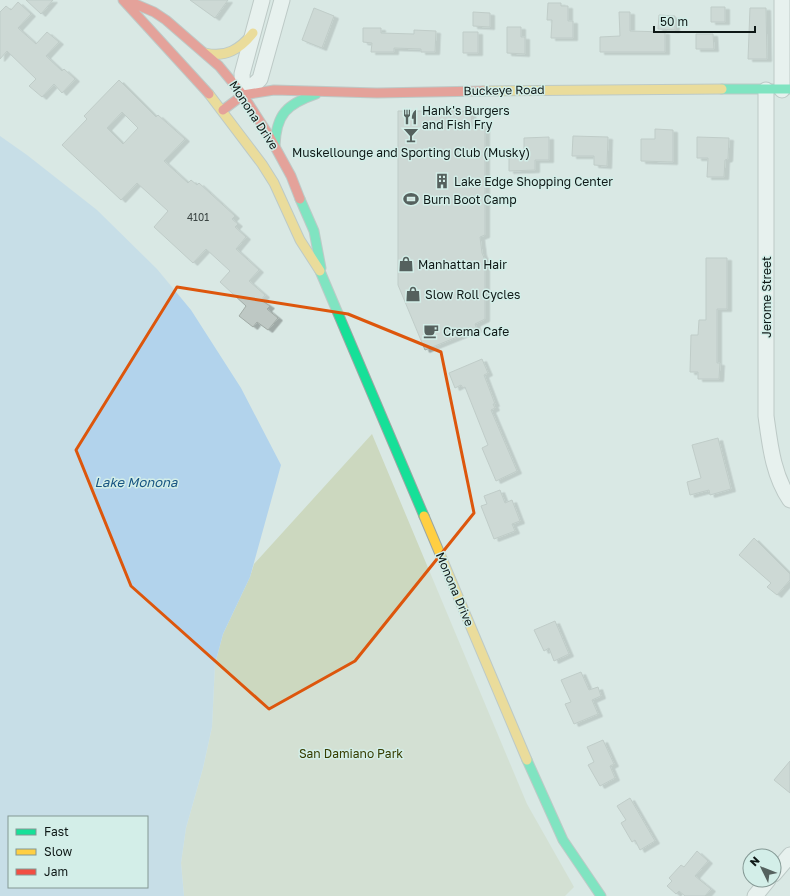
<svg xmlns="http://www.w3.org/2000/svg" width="790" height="896" viewBox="0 0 790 896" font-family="'Golos Text',sans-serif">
<defs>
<filter id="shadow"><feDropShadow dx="4.5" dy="2.5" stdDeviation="0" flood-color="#0004"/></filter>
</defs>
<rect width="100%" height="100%" fill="#d9e8e4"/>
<path fill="#ccd8bf" d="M372,434l155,370 47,83 -9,9h-381l-3,-33 5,-35 17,-60 9,-41 3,-63 8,-30 27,-57 4,-13z"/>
<path fill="#b2d3ec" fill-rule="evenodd" d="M0,136l27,19 70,55 60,59 34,41 50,78 40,77 -31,112 -27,57 -8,30 -3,63 -9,41 -17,60 -5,35 3,33h-184zM9,817h138v70h-138z"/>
<path fill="#bec8c4" stroke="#a1aba6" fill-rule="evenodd" filter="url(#shadow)" d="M26,0h27l-12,14z
M190,0h38l-13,18z
M18,2l13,12 -13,14 18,16 11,-12 12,10 -13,14 16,15 2,-2 11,10 -13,14 -8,-9 -12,13 -13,-11 7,-7 -29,-28 -7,8v-47l6,-6 5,4z
M548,3h13v3h7v15h5v17h-22l1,-18h-5z
M711,7h14v15h-14z
M314,8l20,8 -12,32 -20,-8z
M750,8h16l1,51h-19z
M473,12l17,1v14l-17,-1z
M619,12h11v19l35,1v20h-65v-15l20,-1z
M659,15l16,1v14l-17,-1z
M507,27h14v10h4v17l-18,-1z
M363,28h18v5l33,1v-4l22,1 -1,21h-14v-3l-27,-1v4h-23l1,-9 -9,-1z
M463,32h15v21h-15z
M696,34h17l1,15h-18z
M119,80l37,37 2,-2 27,24 -21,22 24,22 3,-3 6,5 2,-2 36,33 -3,3 6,5 -3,3 11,10 -10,12 23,21 -10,11 16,14 -4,5 9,6 -3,3 11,9 -10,12 -11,-8 -4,5 -14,-11 7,-10 -26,-24 10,-11 -24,-22 -13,14 -39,-36 14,-16 -31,-28 -16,17 -59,-55 25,-26 -3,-3zM122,112l16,16 -15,16 -16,-16z
M398,111h73l1,15h13v109l-5,2 2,16 3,7v59l-10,5 2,5 -52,21 -27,-65z
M655,129l18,1v32l-32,-1v-22h14z
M573,136l35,1 -1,29 -13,-1v-9h-22z
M549,137v23h-14v10l-26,1v-18h15v-15z
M697,137l32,1 -1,21 -3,1 -1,17h-17l1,-19h-11z
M706,258h21v51h-10v54h3l-1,16h-21v-7h-8l1,-37h7l1,-15h7z
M482,359l6,14 -4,2 11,29h-2l2,4 -4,2 26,61 -21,10 -14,-33 6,-3 -23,-58 -2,1 -2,-3 -6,3 -6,-15z
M718,438l13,51 -21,6 -1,-5 -19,5 -3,-13 14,-4 -9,-33z
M500,490l5,13 7,-3 8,21 -8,3 3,7 -21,8 -13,-33 6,-2 -3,-8z
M754,538l36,36v6l-13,15 -10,-8 4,-4 -32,-28z
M555,621l14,33 -15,7 -5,-13 -5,3 -10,-21z
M581,672l8,18 9,-3 3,9 -9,4 6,14 -24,10 -9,-20 6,-2 -10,-22z
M603,740l11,24 -4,2 5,12 -15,8 -12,-21 6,-3 -7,-15z
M790,761v32l-16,-13z
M630,798l25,43 -15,9 -5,-10 -3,2 -11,-19 5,-3 -9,-14z
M697,851l11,10 -13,15 16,13 -6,7h-20l-6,-5 -3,3 -9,-8 5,-5 -3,-3 12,-13 3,2z"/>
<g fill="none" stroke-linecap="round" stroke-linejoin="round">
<g stroke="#9ba6a3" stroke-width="17">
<path id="street" d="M766,90v326c4,29 7,59 24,84
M782,90v-90
M243,95l17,-16 22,-79
M243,95l-1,-21 20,-74
M774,874l16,-19
M755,896l13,-16"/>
</g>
<g stroke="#9ba6a3" stroke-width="11">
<path id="fast" d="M722,89h68
M275,146c1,-32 12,-42 41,-52
M300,199l14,32 7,37
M320,271l104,245
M527,760l36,80 38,56"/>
</g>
<g stroke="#9ba6a3" stroke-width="11">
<path id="slow" d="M205,53c21,5 35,-4 48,-20
M483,91l239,-2
M209,94l53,70 12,19 26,57 20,31
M424,516l103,244"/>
</g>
<g stroke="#9ba6a3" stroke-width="11">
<path id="jam" d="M123,0l86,94
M126,0l28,12 12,8 53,46 24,29 25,39 23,42 9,23
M223,110l20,-15 31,-5 103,3 106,-2"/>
</g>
<use href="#street" stroke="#f9fcfb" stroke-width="15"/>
<use href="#fast" stroke="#16e098" stroke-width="9"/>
<use href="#slow" stroke="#ffcf43" stroke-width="9"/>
<use href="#jam" stroke="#f24e42" stroke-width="9"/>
</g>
<path d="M0 0H790V896H0ZM177,287l171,27 93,38 33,161 -119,148 -86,48 -138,-123 -55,-136z" fill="#d9e8e4" fill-opacity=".55" fill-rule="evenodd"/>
<path fill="none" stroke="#dd560c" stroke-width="3" stroke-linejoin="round" d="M177,287l171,27 93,38 33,161 -119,148 -86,48 -138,-123 -55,-136z"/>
<defs>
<g id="restaurant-bare" transform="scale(1.2)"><path d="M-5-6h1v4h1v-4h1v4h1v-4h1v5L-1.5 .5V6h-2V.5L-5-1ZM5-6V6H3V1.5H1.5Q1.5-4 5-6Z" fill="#55615e" stroke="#d3eee8" stroke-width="2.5" paint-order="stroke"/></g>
<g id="bar-bare" transform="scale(1.2)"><path d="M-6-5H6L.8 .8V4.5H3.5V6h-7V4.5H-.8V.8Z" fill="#55615e" stroke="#d3eee8" stroke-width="2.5" paint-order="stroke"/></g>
<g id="building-bare" transform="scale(1.2)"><path d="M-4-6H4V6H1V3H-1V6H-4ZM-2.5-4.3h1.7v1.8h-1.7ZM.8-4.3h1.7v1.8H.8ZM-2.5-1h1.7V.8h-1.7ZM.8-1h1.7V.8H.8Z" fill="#55615e" stroke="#d3eee8" stroke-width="2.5" paint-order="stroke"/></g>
<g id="stadium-bare" transform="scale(1.2)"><path d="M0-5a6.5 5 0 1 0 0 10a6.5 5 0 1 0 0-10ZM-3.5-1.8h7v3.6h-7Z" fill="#55615e" stroke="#d3eee8" stroke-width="2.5" paint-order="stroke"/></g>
<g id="shop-bare" transform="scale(1.2)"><path d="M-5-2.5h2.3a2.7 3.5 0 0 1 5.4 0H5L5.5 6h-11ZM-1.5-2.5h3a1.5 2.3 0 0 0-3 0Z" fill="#55615e" stroke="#d3eee8" stroke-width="2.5" paint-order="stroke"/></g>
<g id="cafe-bare" transform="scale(1.2)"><path d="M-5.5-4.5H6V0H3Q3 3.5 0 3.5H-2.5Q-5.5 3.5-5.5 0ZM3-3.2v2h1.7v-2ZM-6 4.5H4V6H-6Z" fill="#55615e" stroke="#d3eee8" stroke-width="2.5" paint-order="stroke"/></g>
</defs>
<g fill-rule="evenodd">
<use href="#restaurant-bare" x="410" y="117"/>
<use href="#bar-bare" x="411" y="135"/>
<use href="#building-bare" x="442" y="181"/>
<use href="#stadium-bare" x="411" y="199"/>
<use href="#shop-bare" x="406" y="264"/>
<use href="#shop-bare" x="413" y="294"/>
<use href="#cafe-bare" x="431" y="331"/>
</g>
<g text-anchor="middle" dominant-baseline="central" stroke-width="3" stroke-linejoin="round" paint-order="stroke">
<g font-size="10" fill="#3a4442">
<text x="198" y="217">4101</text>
</g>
<g font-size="12" fill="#0e1816" stroke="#d3eee8">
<text transform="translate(504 90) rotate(-1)">Buckeye Road</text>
<text transform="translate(254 115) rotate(57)">Monona Drive</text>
<text transform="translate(766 297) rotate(-90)">Jerome Street</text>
<text transform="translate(455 589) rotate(67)">Monona Drive</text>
</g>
<g font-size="12" fill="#0e1816" stroke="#d3eee8" text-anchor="start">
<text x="422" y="110">Hank's Burgers<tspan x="422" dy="14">and Fish Fry</tspan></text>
<text x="411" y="152" text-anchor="middle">Muskellounge and Sporting Club (Musky)</text>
<text x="454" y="181">Lake Edge Shopping Center</text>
<text x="423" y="199">Burn Boot Camp</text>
<text x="418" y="264">Manhattan Hair</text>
<text x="425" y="294">Slow Roll Cycles</text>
<text x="443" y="331">Crema Cafe</text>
</g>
<g font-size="12" fill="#363e02" stroke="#d3eee8">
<text x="351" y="753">San Damiano Park</text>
</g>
<g font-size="13" font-style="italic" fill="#185583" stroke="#d3eee8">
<text x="136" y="482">Lake Monona</text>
</g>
</g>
<rect x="8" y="816" width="140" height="72" fill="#d3eee8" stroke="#849894"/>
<rect x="16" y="829" width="20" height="6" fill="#16e098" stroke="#849894"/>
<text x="44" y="836" font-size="12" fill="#0e1816">Fast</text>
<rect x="16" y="849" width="20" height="6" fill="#ffcf43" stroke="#849894"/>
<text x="44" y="856" font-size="12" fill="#0e1816">Slow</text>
<rect x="16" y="869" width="20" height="6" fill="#f24e42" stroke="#849894"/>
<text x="44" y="876" font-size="12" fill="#0e1816">Jam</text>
<g transform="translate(762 868) rotate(313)"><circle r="19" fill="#d3eee8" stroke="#849894"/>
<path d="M0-3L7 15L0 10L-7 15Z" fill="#55615e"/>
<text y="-6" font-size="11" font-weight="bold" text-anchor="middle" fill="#0e1816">N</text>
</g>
<path d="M654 26v6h101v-6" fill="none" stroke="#0e1816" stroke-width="2"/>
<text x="660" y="26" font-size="12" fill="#0e1816" stroke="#d3eee8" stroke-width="3" paint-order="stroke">50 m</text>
</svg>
